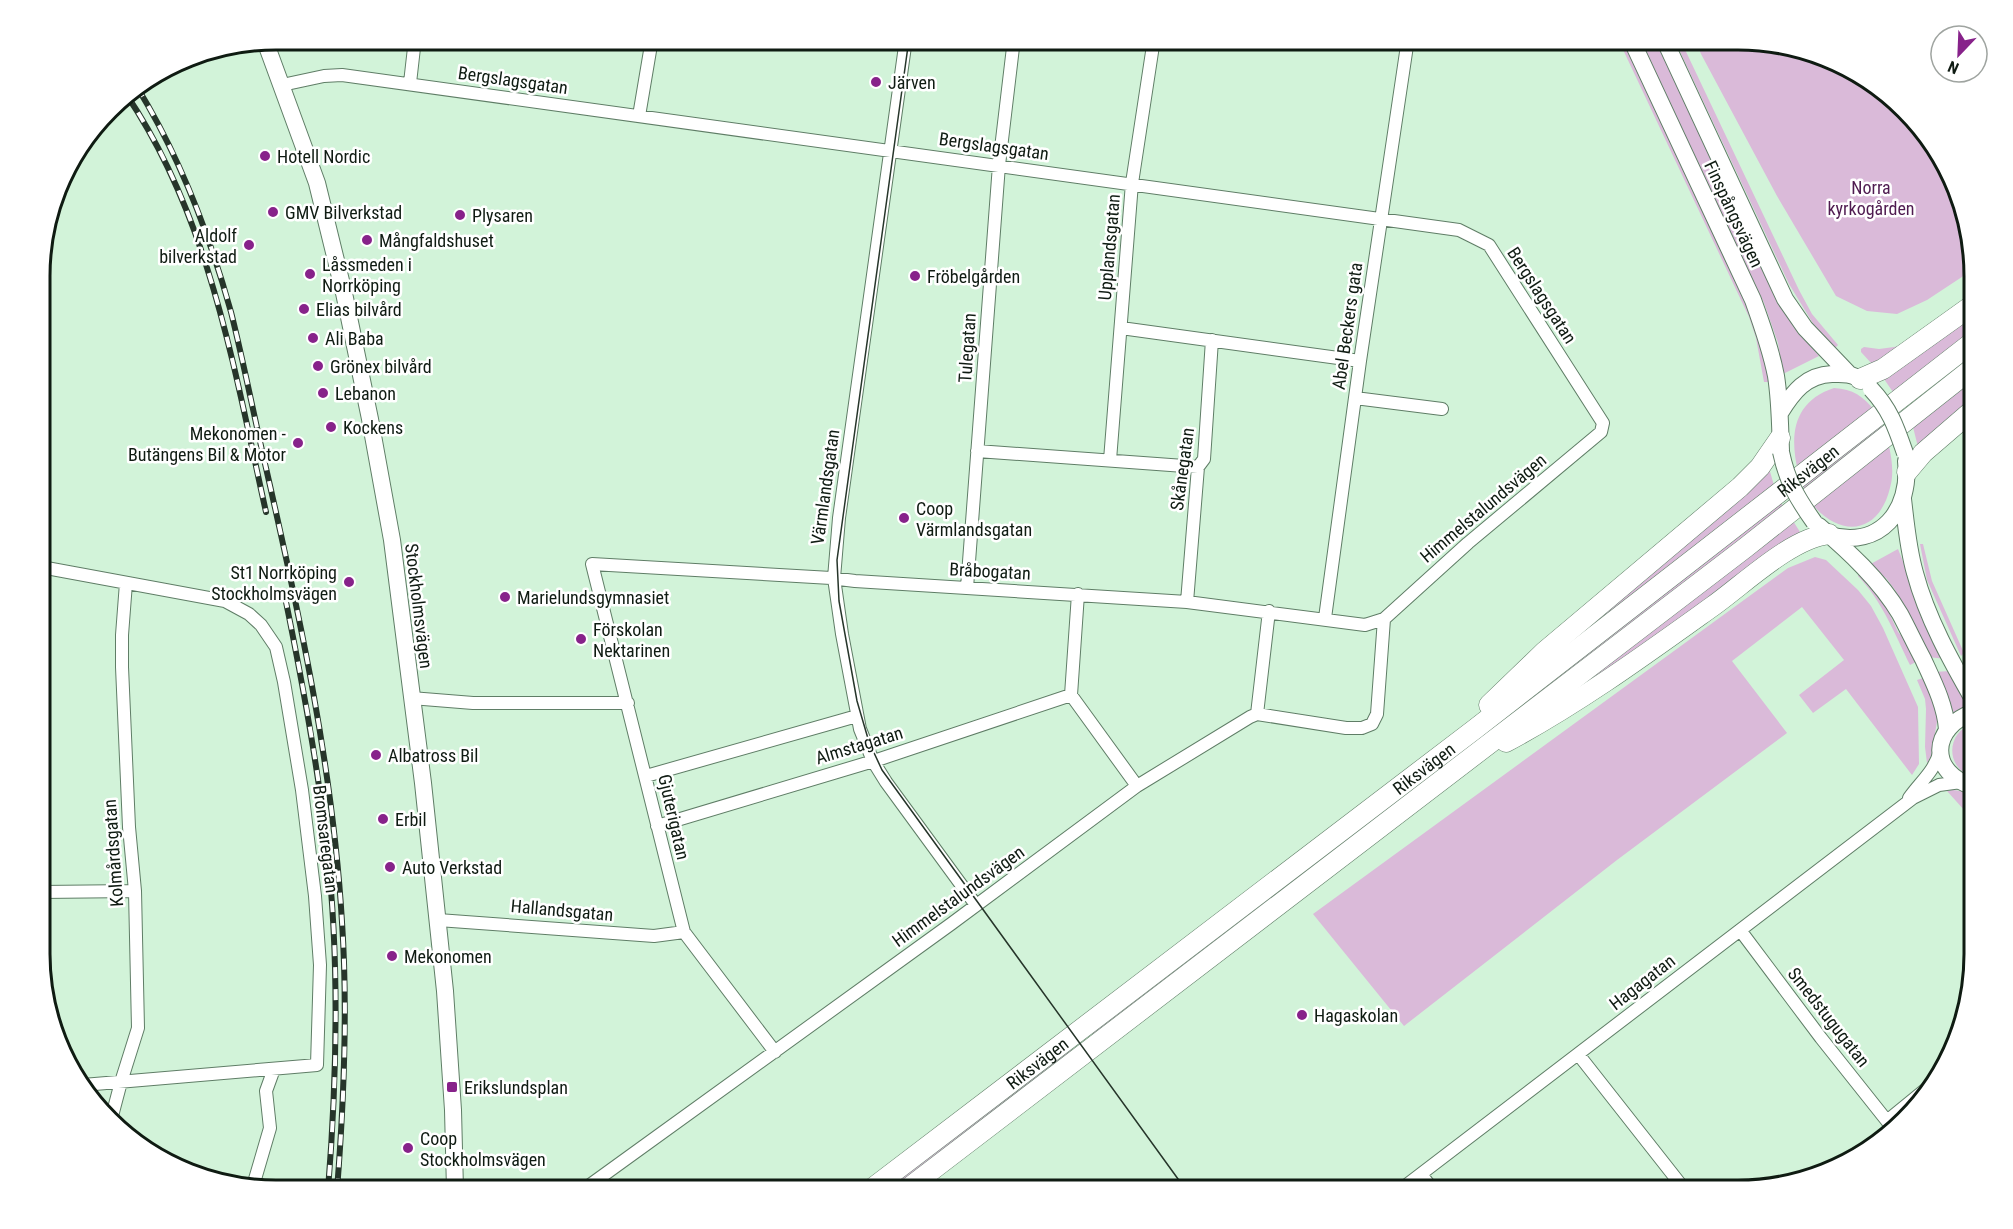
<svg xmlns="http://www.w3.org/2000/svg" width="2013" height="1229" viewBox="0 0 2013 1229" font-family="'Roboto Condensed',sans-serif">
<rect width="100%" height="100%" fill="#d2f3d9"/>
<path fill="#dabad9" d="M1618,39h6l127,272 15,52 2,19h-4l-8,-44 -7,-21z
M1640,39h17l153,306 9,11 -36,18 -5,-31 -14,-40z
M1674,39h6l119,251 13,24 26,31 -3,3 -18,-18 -28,-46z
M1695,39h43l75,12 56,28 73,79 32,102v9l-47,31 -30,14 -30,-3 -31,-15 -59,-100 -76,-142z
M1974,314v17l-79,64 -11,-16z
M1907,344l-19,14 -16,6 -11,-12v-3l3,-2 15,2 15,-2z
M1974,378v19l-56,50 -5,-20z
M1834,388c19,1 29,8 41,23l-77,60c-9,-37 -4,-70 36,-83z
M1882,424l2,6 -79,62 -2,-6z
M1889,446c3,14 5,28 1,42 -11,45 -48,51 -77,17z
M1769,468l6,21 -141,108 -112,81z
M1781,503l4,5 -691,527 -3,-3z
M1793,521l9,14 -254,177 -2,-3z
M1920,544h3l9,37 32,72 -3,3 -34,-76z
M1898,549l6,15 42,95 -18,-2 -33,-67 -9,-12 -19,-12z
M1815,557l11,3 32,30 13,16 12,22 35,79 1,57 -7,11 -66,-86 -33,24 -14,-18 45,-35 -42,-53 -70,54 55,72 -170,127 -213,166 -91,-112 475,-346z
M1859,572l24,28 15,32 12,13 8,16 -8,4c-15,-31 -28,-64 -52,-89z
M1950,671l17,35 -15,7 -18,-41z
M1926,677l12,39 -7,40 -4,7 -2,-16 1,-38 -1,-10 -8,-19z
M1974,723v54c-30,-8 -28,-46 0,-54z
M1953,790l8,1 13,11v19l-27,-30z
M1070,1049l2,3 -180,138h-9z"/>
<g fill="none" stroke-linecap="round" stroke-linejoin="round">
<g stroke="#5f7d66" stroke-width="14">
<path id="minor" d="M906,39l-67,479 -5,60 8,56 18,95 13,32 13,21 90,123
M410,83l5,-44
M282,85l42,-9 18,-1 1117,155 30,15 114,178 -2,9 -133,111 -84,76 -19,6 -178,-23 -332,-21 -24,-3 -239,-14 92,368 91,120
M639,116l13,-77
M1121,328l239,33
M1355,398l87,11
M977,451l221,16
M1110,460l22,-277 22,-144
M41,567l184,34 24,13 12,11 15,22 8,35 18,108 13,106 5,69 -3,100 -234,20
M967,588l32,-423 15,-126
M1078,594l-7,101 66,91
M1187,602l11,-135 6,-8 8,-119
M1325,618l35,-257 48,-322
M411,698l62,5h155
M1257,714l12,-103
M646,776l211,-60
M1909,798c12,-17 25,-26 31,-47
M657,826l220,-66 194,-65
M41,892l94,-1
M438,920l216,16 30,-4
M1740,930l81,108 70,88
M1578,1054l107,136
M112,1116l9,-34 17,-54 -3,-137 -6,-64 -7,-160v-32l4,-52
M1887,1121l49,-40
M1421,1174l12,16
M253,1186l17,-58 -4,-37 8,-22
M583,1190l368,-266 186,-138 113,-69 7,-3 89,14h16l10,-4 5,-10 7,-95
M1400,1190l513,-392 26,-13 22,-3"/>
</g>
<g stroke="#5f7d66" stroke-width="18">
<path id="secondary" d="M1631,39l122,261c9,25 18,50 23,76 4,25 4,50 5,75
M1664,39l121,260 20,29 44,46
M265,41l52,142 27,110 26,126 22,121 31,243 22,208 8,119 2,80
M1780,413c13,-21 26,-38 52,-39 9,0 16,-1 24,3
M1903,499c3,25 5,50 12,74 12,45 36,88 59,128
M1819,526c29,25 61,54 81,88 8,15 15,30 23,45 10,22 22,45 24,70
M1829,535c52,14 82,-25 77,-74
M1974,712c-44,15 -46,61 0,75"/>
</g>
<g stroke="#5f7d66" stroke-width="21">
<g id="trunk">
<path d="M1860,379l23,-10 91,-65"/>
<path d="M1907,472l16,-19 51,-44"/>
<path d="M1489,705l55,-53 196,-165 20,-20 20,-29"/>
<path d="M1506,742c73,-39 140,-88 207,-136 31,-22 78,-68 116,-72"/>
<path id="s1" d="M870,1190l605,-461 499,-388"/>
<path d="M906,1190l839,-642 229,-181"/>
</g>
</g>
<use href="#minor" stroke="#fff" stroke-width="12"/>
<use href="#secondary" stroke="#fff" stroke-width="16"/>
<use href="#trunk" stroke="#fff" stroke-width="20"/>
<path stroke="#26352a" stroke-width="1.5" d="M909,39l-72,521 2,41 18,100 12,41 13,28 304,420"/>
<g stroke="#26352a" stroke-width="6">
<path id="rail" d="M137,87c43,70 72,146 94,225 13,52 23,104 35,156 34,149 67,301 76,454 6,90 2,179 -5,268
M126,94c84,124 108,275 140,418
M285,597c17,83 33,167 42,252 13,113 10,228 1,341"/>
</g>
<use href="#rail" stroke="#fff" stroke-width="4" stroke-dasharray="11" stroke-linecap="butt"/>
<g stroke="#5f7d66" stroke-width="18" stroke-linecap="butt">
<path id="secondary-bridge" d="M1871,389c19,20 25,38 34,64
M1781,452c6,29 16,46 33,70"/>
</g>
<use href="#secondary-bridge" stroke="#fff" stroke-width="16"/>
</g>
<g fill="#87228a" stroke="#fff" stroke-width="2">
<circle cx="876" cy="82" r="6"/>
<circle cx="265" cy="156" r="6"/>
<circle cx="273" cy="212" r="6"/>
<circle cx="460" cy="215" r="6"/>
<circle cx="367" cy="240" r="6"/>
<circle cx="249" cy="245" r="6"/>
<circle cx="310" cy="274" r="6"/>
<circle cx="915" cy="276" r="6"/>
<circle cx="304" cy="309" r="6"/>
<circle cx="313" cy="338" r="6"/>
<circle cx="318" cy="366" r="6"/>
<circle cx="323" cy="393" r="6"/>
<circle cx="331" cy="427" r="6"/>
<circle cx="298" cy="443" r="6"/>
<circle cx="904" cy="518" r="6"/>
<circle cx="349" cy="582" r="6"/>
<circle cx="505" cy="597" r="6"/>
<circle cx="581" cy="639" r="6"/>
<circle cx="376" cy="755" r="6"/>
<circle cx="383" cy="819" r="6"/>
<circle cx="390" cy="867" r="6"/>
<circle cx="392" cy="956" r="6"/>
<circle cx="1302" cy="1015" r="6"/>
<rect x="446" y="1081" width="12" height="12" rx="3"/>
<circle cx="408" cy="1148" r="6"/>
</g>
<g text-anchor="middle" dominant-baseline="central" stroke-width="5" stroke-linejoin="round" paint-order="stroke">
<g font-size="18" fill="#0f1b12" stroke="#fff">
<text transform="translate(513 80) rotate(8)">Bergslagsgatan</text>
<text transform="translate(994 146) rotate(8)">Bergslagsgatan</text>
<text transform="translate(1734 214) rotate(65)">Finspångsvägen</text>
<text transform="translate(1109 247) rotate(-85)">Upplandsgatan</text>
<text transform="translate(1542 295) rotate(57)">Bergslagsgatan</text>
<text transform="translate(1347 326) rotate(-82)">Abel Beckers gata</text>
<text transform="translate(967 348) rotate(-86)">Tulegatan</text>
<text transform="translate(1182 469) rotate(-82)">Skånegatan</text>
<text stroke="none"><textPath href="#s1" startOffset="1182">Riksvägen</textPath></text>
<text transform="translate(825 487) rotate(-82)">Värmlandsgatan</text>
<text transform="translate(1483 508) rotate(-40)">Himmelstalundsvägen</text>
<text transform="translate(990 571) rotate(3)">Bråbogatan</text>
<text transform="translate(419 606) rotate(83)">Stockholmsvägen</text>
<text transform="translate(859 745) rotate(-17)">Almstagatan</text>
<text stroke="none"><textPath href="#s1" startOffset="696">Riksvägen</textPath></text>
<text transform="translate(674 817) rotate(77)">Gjuterigatan</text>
<text transform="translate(326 839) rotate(83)">Bromsaregatan</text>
<text transform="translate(113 853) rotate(-94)">Kolmårdsgatan</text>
<text transform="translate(958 896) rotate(-36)">Himmelstalundsvägen</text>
<text transform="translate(562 910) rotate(5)">Hallandsgatan</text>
<text transform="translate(1642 982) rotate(-38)">Hagagatan</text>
<text transform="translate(1829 1017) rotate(52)">Smedstugugatan</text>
<text stroke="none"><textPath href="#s1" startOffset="210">Riksvägen</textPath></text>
</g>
<g font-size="18" fill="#0f1b12" stroke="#fff" text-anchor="start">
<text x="888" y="82">Järven</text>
<text x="277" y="156">Hotell Nordic</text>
<text x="285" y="212">GMV Bilverkstad</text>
<text x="472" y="215">Plysaren</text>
<text x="237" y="235" text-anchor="end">Aldolf<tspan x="237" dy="21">bilverkstad</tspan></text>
<text x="379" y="240">Mångfaldshuset</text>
<text x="322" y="264">Låssmeden i<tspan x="322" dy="21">Norrköping</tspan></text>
<text x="927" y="276">Fröbelgården</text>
<text x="316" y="309">Elias bilvård</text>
<text x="325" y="338">Ali Baba</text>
<text x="330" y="366">Grönex bilvård</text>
<text x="335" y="393">Lebanon</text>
<text x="343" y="427">Kockens</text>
<text x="286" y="433" text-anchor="end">Mekonomen -<tspan x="286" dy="21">Butängens Bil &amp; Motor</tspan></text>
<text x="916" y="508">Coop<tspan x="916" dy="21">Värmlandsgatan</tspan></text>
<text x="337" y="572" text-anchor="end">St1 Norrköping<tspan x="337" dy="21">Stockholmsvägen</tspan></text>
<text x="517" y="597">Marielundsgymnasiet</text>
<text x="593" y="629">Förskolan<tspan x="593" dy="21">Nektarinen</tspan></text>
<text x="388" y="755">Albatross Bil</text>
<text x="395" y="819">Erbil</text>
<text x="402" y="867">Auto Verkstad</text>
<text x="404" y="956">Mekonomen</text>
<text x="1314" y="1015">Hagaskolan</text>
<text x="464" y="1087">Erikslundsplan</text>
<text x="420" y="1138">Coop<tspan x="420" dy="21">Stockholmsvägen</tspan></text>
</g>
<g font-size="18" fill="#4f1b50" stroke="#fff">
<text x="1871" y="187">Norra<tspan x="1871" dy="21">kyrkogården</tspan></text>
</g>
</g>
<path d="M0 0H2013V1229H0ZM276 50H1738A226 226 0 0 1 1964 276V954A226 226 0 0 1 1738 1180H276A226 226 0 0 1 50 954V276A226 226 0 0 1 276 50Z" fill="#fff" fill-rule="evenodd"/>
<path fill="none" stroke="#0f1b12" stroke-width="3" d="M276 50H1738A226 226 0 0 1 1964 276V954A226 226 0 0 1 1738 1180H276A226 226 0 0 1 50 954V276A226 226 0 0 1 276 50Z"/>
<g transform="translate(1959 54) rotate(203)"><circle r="28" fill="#ffffff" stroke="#9fa4a0" stroke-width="1.5"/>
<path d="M0-4.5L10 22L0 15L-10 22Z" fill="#87228a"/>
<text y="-9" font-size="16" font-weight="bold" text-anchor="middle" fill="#0f1b12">N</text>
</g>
</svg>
